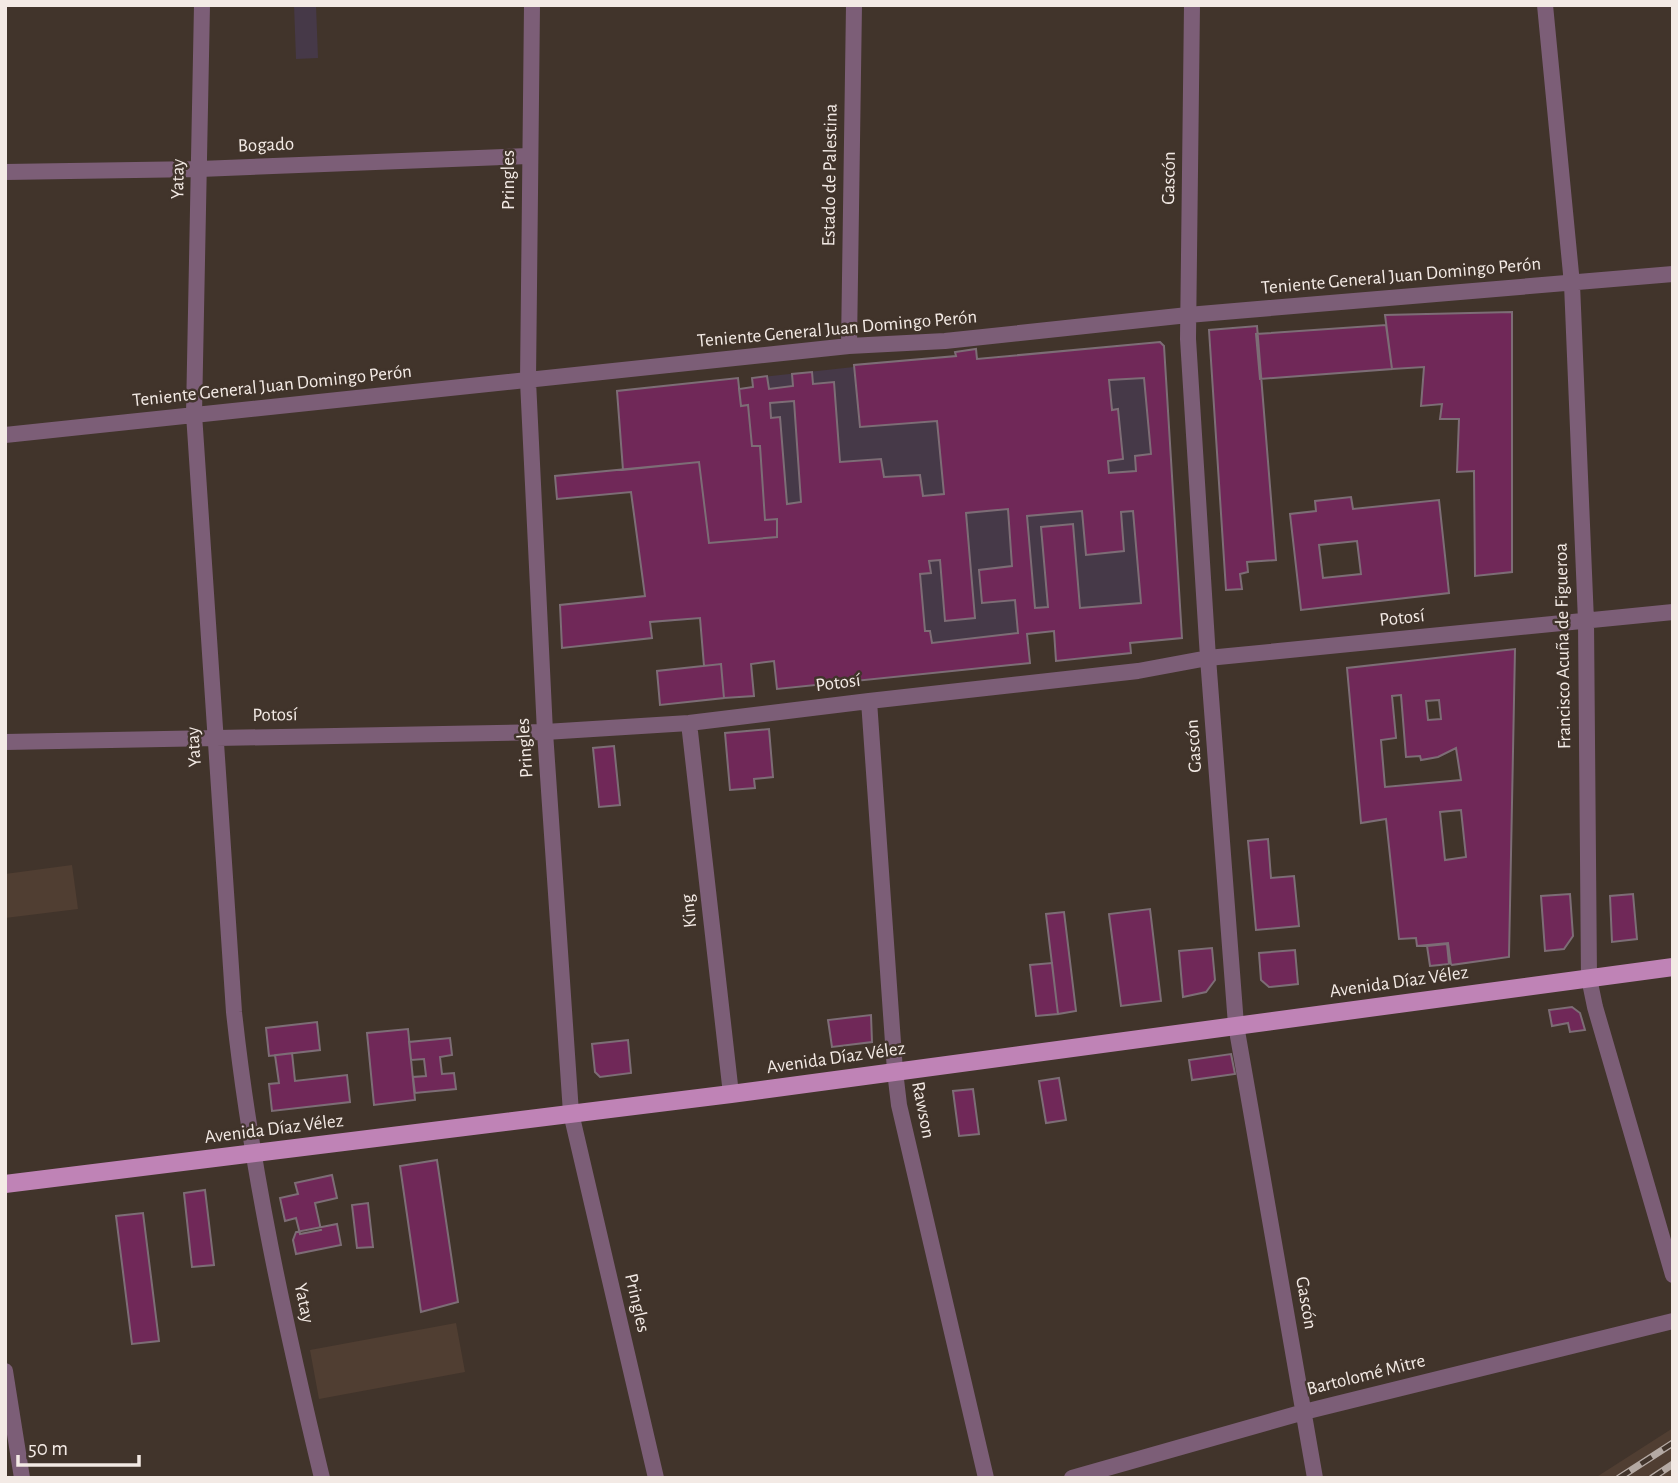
<svg xmlns="http://www.w3.org/2000/svg" width="1678" height="1483" viewBox="0 0 1678 1483" font-family="'Alegreya Sans',sans-serif">
<rect width="100%" height="100%" fill="#41342b"/>
<path fill="#503e32" d="M72,865l6,44 -73,9v-44z
M456,1323l9,49 -146,27 -9,-49z
M1673,1428v50h-78z"/>
<path fill="#463948" d="M294,5h22l2,53 -22,1z
M1160,342l4,4 18,292 -52,5 1,10 -75,8 -2,-30 -26,3 2,29 -253,26 -3,-28 -22,3 2,32 -50,-30 -4,-47 -50,4 -19,-131 -74,7 -2,-23 68,-6 118,-64 -2,-17 14,-2 -1,-9 203,-22v-4l21,-3 2,10z"/>
<path fill="#702858" stroke="#7d6d76" stroke-width="2" fill-rule="evenodd" d="M1512,312v260l-37,4 -1,-105 -17,1 2,-53h-19l2,-15 -21,2 3,-39 -32,2 -7,-54z
M1386,325l6,44 -132,10 -4,-45z
M1257,326l19,234 -29,2 1,10 -8,2 2,15 -16,1 -17,-260z
M1160,342l4,4 18,292 -52,5 1,10 -75,8 -2,-30 -27,3 3,29 -253,26 -3,-28 -23,3 3,32 -30,2 -3,-34 -17,2 -4,-48 -50,4 2,16 -90,10 -2,-43 85,-9 -14,-104 -74,7 -2,-23 144,-14 10,81 68,-6v-18l-12,1 -5,-74h-8l-4,-41 -7,1 -2,-17 14,-2 -1,-9 15,-2 2,13 24,-3 -1,-12 20,-2 1,12 21,-2 6,80 41,-3 3,18 36,-2 3,21 21,-2 -7,-73 -77,6 -6,-62 102,-9 -1,-4 21,-3 1,10zM1144,378l7,76 -16,2 1,15 -27,2 -1,-12 15,-2 -5,-50 -6,1 -3,-30zM794,401l7,101 -14,2 -7,-87 -9,1 -1,-15zM1008,509l4,57 -33,4 3,33 33,-3 3,33 -86,10 -2,-12h-5l-5,-57 11,-1 -2,-12 11,-1 5,61 30,-3 -9,-105zM1082,511l4,44 38,-4 -3,-39 12,-1 8,92 -61,5 -7,-84 -32,3 7,80 -13,1 -8,-92z
M738,378l3,28 7,-1 4,41h8l5,74 12,-1v18l-68,6 -10,-81 -76,8 -6,-79z
M1351,497l2,12 86,-9 10,93 -148,17 -11,-96 26,-3 -1,-10zM1357,541l4,33 -38,4 -4,-33z
M1515,649l-6,308 -58,8 -3,-22 -31,3 -1,-8 -17,1 -13,-120 -25,4 -14,-155zM1401,695l5,62 14,-1 1,4 17,-3 18,-9 5,32 -76,7 -4,-47 15,-2 -4,-42zM1439,700l2,19 -13,1 -2,-19zM1461,810l5,47 -21,3 -5,-48z
M721,664l3,34 -64,7 -3,-34z
M769,729l4,48 -19,2 1,9 -25,2 -5,-57z
M614,746l6,59 -21,2 -6,-59z
M1268,839l3,39 23,-2 5,50 -43,4 -8,-89z
M1570,894l3,42 -9,13 -19,2 -4,-55z
M1633,894l4,45 -25,3 -2,-46z
M1150,909l11,92 -40,5 -12,-92z
M1064,912l12,99 -18,3 -12,-100z
M1447,944l2,20 -19,2 -3,-20z
M1212,948l3,32 -9,12 -23,5 -4,-46z
M1295,950l3,34 -29,3 -8,-7 -2,-27z
M1052,963l6,51 -22,2 -6,-51z
M1572,1007l8,6 5,17 -15,2 -2,-9 -16,3 -3,-16z
M871,1015l1,27 -40,5 -4,-27z
M317,1022l3,28 -51,6 -3,-28z
M408,1029l7,71 -41,5 -7,-72z
M450,1038l2,17 -12,2 2,17 12,-1 2,16 -41,4 -2,-16 13,-1 -2,-17 -13,1 -2,-18z
M628,1040l3,33 -31,4 -5,-5 -3,-28z
M292,1053l3,28 52,-6 3,27 -78,9 -3,-27 10,-1 -4,-28z
M1231,1054l4,20 -43,6 -3,-20z
M1059,1078l7,42 -20,3 -7,-42z
M973,1089l6,45 -20,2 -6,-45z
M437,1160l21,142 -37,10 -21,-146z
M332,1175l5,23 -22,5 6,27 -21,4 -4,-16 -11,3 -5,-23 18,-4 -3,-11z
M205,1190l9,75 -22,2 -8,-74z
M368,1203l5,44 -16,1 -5,-43z
M143,1213l16,128 -27,3 -16,-128z
M337,1224l4,21 -45,9 -3,-14 3,-8z"/>
<g fill="none" stroke-linecap="round" stroke-linejoin="round">
<path stroke="#7c5e77" stroke-width="16" d="M202,5l-8,409 40,598c17,158 51,312 88,466
M532,5l-4,376 17,351 26,381 85,365
M1192,5l-4,334 20,319 28,367 79,453
M1545,5l27,279 14,337 3,357 6,29 78,268
M5,172l195,-3 329,-13
M849,346l5,-341
M5,435l844,-89 96,-5 243,-26 485,-41
M869,701l26,370 4,34 87,373
M689,723l42,371
M5,742l540,-10 144,-9 180,-22 269,-30 70,-13 465,-46
M5,1371l17,107
M1072,1478l232,-66 369,-91"/>
<path stroke="#bf83b6" stroke-width="18" d="M5,1184l726,-90 942,-127"/>
<g stroke="#b4a9a3" stroke-width="7">
<path id="rail" d="M1619,1478l54,-35
M1652,1478l21,-14"/>
</g>
<use href="#rail" stroke="#41342b" stroke-width="4.5" stroke-dasharray="13" stroke-linecap="butt"/>
</g>
<g text-anchor="middle" dominant-baseline="central" stroke-width="5" stroke-linejoin="round" paint-order="stroke">
<g font-size="19" fill="#f3eae5" stroke="#41342b">
<text transform="translate(266 145) rotate(-2)">Bogado</text>
<text transform="translate(830 175) rotate(-89)">Estado de Palestina</text>
<text transform="translate(1169 178) rotate(-89)">Gascón</text>
<text transform="translate(178 179) rotate(-89)">Yatay</text>
<text transform="translate(508 180) rotate(-90)">Pringles</text>
<text transform="translate(1401 276) rotate(-5)">Teniente General Juan Domingo Perón</text>
<text transform="translate(837 329) rotate(-5)">Teniente General Juan Domingo Perón</text>
<text transform="translate(272 386) rotate(-6)">Teniente General Juan Domingo Perón</text>
<text transform="translate(1402 618) rotate(-6)">Potosí</text>
<text transform="translate(1563 646) rotate(-91)">Francisco Acuña de Figueroa</text>
<text transform="translate(838 683) rotate(-7)">Potosí</text>
<text transform="translate(275 715) rotate(-1)">Potosí</text>
<text transform="translate(1194 746) rotate(-94)">Gascón</text>
<text transform="translate(194 747) rotate(-94)">Yatay</text>
<text transform="translate(525 748) rotate(-94)">Pringles</text>
<text transform="translate(689 911) rotate(-96)">King</text>
<text transform="translate(1399 982) rotate(-8)">Avenida Díaz Vélez</text>
<text transform="translate(836 1058) rotate(-8)">Avenida Díaz Vélez</text>
<text transform="translate(923 1110) rotate(79)">Rawson</text>
<text transform="translate(274 1129) rotate(-7)">Avenida Díaz Vélez</text>
<text transform="translate(304 1303) rotate(78)">Yatay</text>
<text transform="translate(637 1303) rotate(77)">Pringles</text>
<text transform="translate(1306 1303) rotate(80)">Gascón</text>
<text transform="translate(1366 1375) rotate(-14)">Bartolomé Mitre</text>
</g>
</g>
<rect width="1678" height="1483" fill="none" stroke="#f3eae5" stroke-width="14"/>
<path d="M18 1455v10h121v-10" fill="none" stroke="#f3eae5" stroke-width="3.5"/>
<text x="28" y="1455" font-size="21" fill="#f3eae5" stroke="#41342b" stroke-width="5" paint-order="stroke">50 m</text>
</svg>
